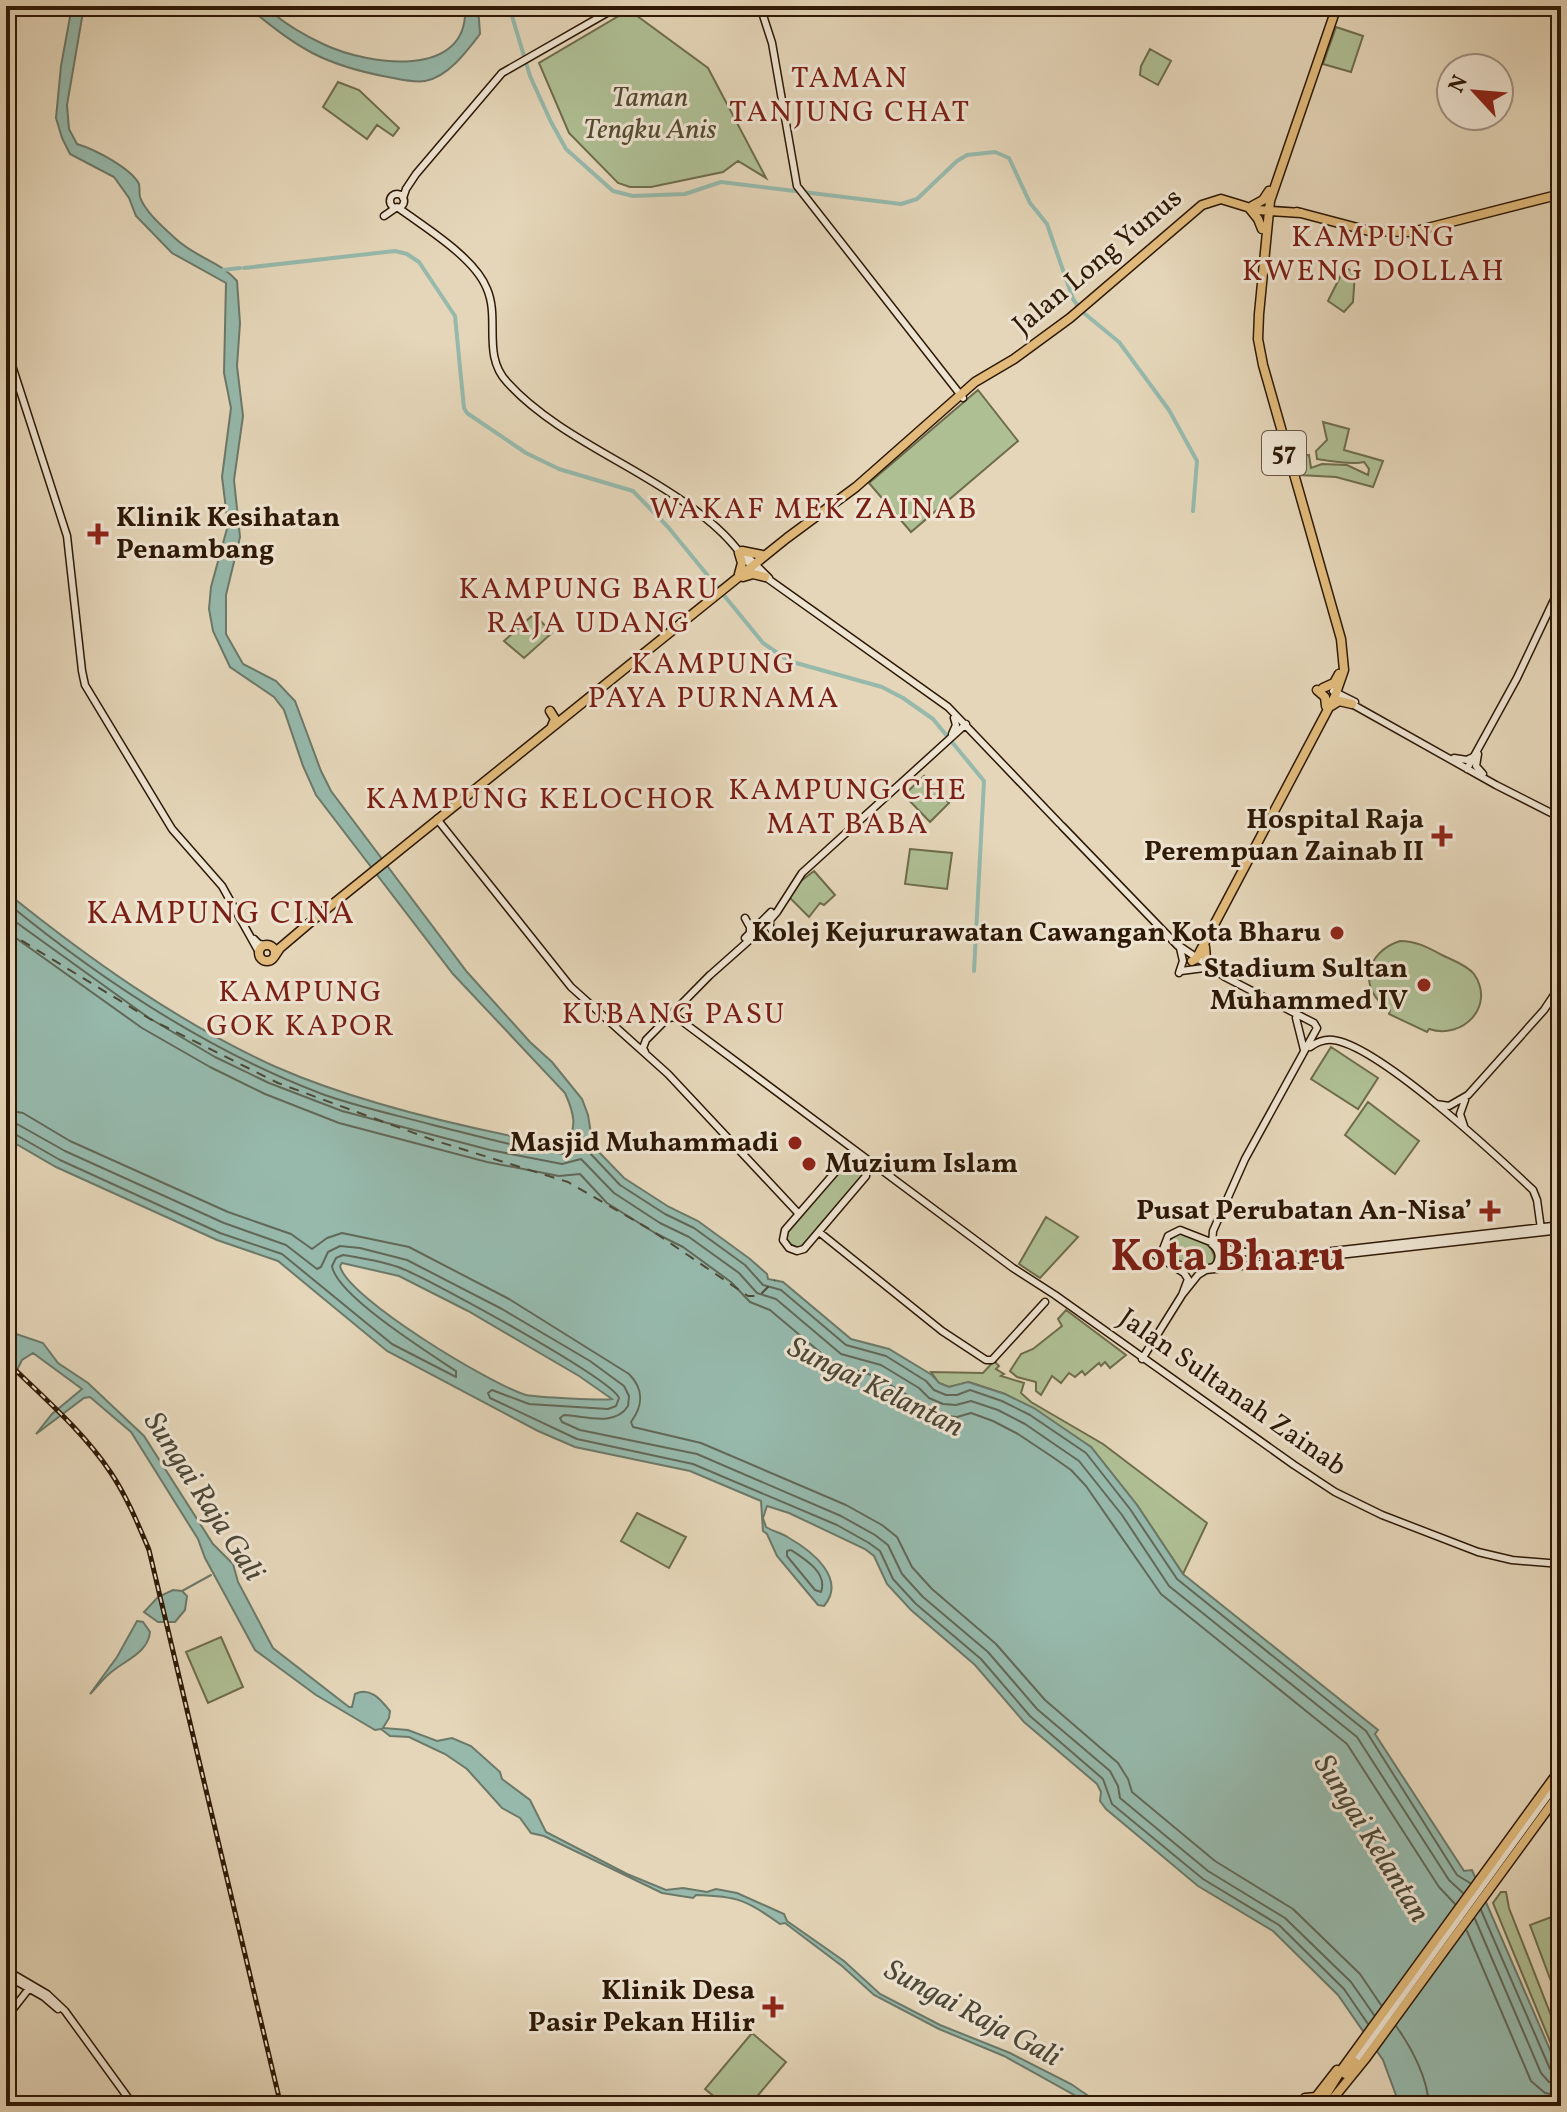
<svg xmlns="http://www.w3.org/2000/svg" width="1567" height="2112" viewBox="0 0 1567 2112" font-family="Vollkorn,serif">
<rect width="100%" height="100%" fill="#e5d6b9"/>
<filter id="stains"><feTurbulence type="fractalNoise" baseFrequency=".0025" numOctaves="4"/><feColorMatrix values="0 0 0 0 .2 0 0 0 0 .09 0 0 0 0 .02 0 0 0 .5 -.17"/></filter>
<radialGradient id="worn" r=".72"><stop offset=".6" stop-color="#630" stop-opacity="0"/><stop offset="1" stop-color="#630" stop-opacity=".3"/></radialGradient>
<path fill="#afbf94" stroke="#6e6c4c" stroke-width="2" d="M629,10l79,58 58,110 -28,-17 -15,11 -72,15h-21l-12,-4 -49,-50 -30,-70z
M1336,27l27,9 -12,36 -28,-8z
M1150,49l21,12 -13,24 -18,-10 1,-9z
M338,82l21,8 40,38 -6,8 -16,-11 -10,14 -44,-32z
M1345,267l10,6 -2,29 -9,10 -16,-11z
M978,390l40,51 -107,91 -42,-49z
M1323,422l26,7 -5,21 39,11 -10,26 -37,-10 -37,-2 -11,-42 3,2 7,22 11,-2 2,13 11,-4 25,1 21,10 1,-6 -5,-7c-10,3 -35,-1 -47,-3l-1,-8 11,-11z
M534,614l18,19 -28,25 -20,-17z
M924,776l25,27 -19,19 -26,-27z
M910,849l42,4 -5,36 -42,-5z
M814,871l21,24 -11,10 -4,-2 -11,14 -20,-20 12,-16z
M1400,941c16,0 27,6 42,14 10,5 25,10 32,19 22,32 -11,66 -45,55l-2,3 -38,-18 1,-4c-33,-20 -25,-58 10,-69z
M1331,1047l47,31 -20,31 -47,-30z
M1368,1102l51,39 -24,33 -50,-39z
M854,1159l10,6 -3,13 -58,67 -5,3 -8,-4 -4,-6 2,-6 58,-69z
M1046,1217l32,20 -38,41 -21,-14z
M1178,1233c16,1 40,12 36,30l-12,4 -31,-8 -4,-16z
M1066,1310l60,45 -16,13 -5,-6 -4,4 -2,-3 -14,12 -3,-4 -7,6 -6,-4 -8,10 -9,-7 -11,19 -5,-4v-9l-19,-5 -7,-6 11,-17 12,-5 29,-23 -4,-7z
M994,1361l5,5 -3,3 8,5 -3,2 23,7 -3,10 10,9 72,42 104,79 -24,51 -46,-69 -46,-58 -86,-53 -36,-12 -20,5 -10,-4 -8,-11 52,1z
M637,1513l49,24 -17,31 -48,-27z
M221,1637l22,50 -35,16 -22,-51z
M1501,1892h5l3,16 52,133v27l-68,-165z
M1554,1916l7,18v74l-31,-83z
M752,2033l34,29 -37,44h-23l-21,-17z"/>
<path fill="#96b9ac" stroke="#6c7969" stroke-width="2" fill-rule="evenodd" d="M72,6h12l-17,99 2,24 8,15c17,5 54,24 62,40 1,4 0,9 1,13 5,15 25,32 36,42 19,18 45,23 61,42l3,42 -3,43 6,50 -9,64 6,57 -14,58v39l17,30 33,17 19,20 26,70 10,20 136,181 63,70 22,20 30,37 6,16 5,31 31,32 45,29 29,14 52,38 17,15 1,5 15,3 68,57 38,10 43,26 7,8 10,4 19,-5 37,12 29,14 57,39 46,58 46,69 195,156 -3,4 89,137 8,-1 89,205v31h-161l-17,-46 -45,-65 -65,-64 -75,-45 -92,-77 -6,-8 1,-9 -4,-8 -73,-62 -49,-57 -64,-55 -24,-26 -13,-28 -9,-7 -76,-36 -22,-7 -4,12 3,9c8,5 16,6 23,11 23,13 58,41 35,68l-6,-1 -41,-49 -10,-22 -4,-3 -2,-30 -71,-30 -115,-24 -37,-16 -151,-80 -109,-90 -61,-21 -161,-73 -50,-29v-246c83,67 173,131 270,175 87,38 194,62 287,79 16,-17 11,-33 2,-53l-112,-119 -137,-179 -13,-29 -19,-56 -10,-13 -44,-30 -17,-36 -4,-22 2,-22 17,-62 -6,-48 9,-69 -7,-35 2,-90 -54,-30 -36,-37 -7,-18 -15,-21 -44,-23 -8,-16 -6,-20 5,-52zM342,1263l57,13 69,35 111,65 33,23c-7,2 -76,-2 -86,-4 -34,-10 -179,-97 -186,-129z
M247,6c5,0 15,-2 19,0 4,2 6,6 9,9 14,11 31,21 48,29 44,21 147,37 142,-38h13l2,28c-13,17 -32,43 -55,47 -11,2 -26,-2 -37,-4 -64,-12 -92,-29 -141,-71z
M6,1299l10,35 27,9 15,20 30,20 56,53 69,108 20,20 5,18 35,66 76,59h3l3,-13c15,-8 26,6 35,17l-1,7 -6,10 25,2 29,11 15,-3 19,8 29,26 2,7 28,21 16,32 81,42 39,16 17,-2 24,4 9,-3 21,4 47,21 3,7 57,40 36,33 60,31 70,28 61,31 32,22h-9l-90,-50 -65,-27 -65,-34 -32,-29 -57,-43 -5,1c-33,-24 -43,-28 -84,-29l-3,3 -31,-5 -118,-57 -13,-3 -11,-15 -18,-10 -35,-39 -22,-15 -36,-17 -19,-1 -9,-7 -6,1 -59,-35 -61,-45 -50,-92 -7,-19 -67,-107 -41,-35 -6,1 -48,36 16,-20 30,-25 -49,-36 -11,7 -16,32v-28l7,-7 -2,-14 -5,-12z
M173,1590l9,1 5,5 -2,14 -10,12h-17l-14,-10 14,-15z
M137,1621l6,1 7,10c-2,20 -22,27 -36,38 -9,6 -16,16 -24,24l27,-37z"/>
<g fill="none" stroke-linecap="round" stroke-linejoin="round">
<path stroke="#626858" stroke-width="2" d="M6,902c95,78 200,148 316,192 36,13 74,21 111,31 44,11 86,23 131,29l8,-4 6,-10 4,-1 6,12 32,34 45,29 29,14 51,37 18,20 18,5 65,55 40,11 40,25 8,9 12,5h11l13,-5 32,11 28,14 56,38 44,56 47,70 189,152 91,144 13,8
M6,915l143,103 66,39 54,26 73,28 148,39 72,14 19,-5 33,34 46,30 29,14 50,36 18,20 19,6 65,55 40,11 38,23 10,10 14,6 13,1 15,-4 27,9 27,14 54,37 43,54 47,71 188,151 92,143 14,13
M6,931l136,97 68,39 55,27 74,29 148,39 72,14 21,-2 27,29 48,30 28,14 48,35 19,20 20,8 64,54 41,12 36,21 11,11 16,7 19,2 14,-4 22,8 25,13 36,24 17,12 15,16 75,108 186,150 92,143 16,17
M6,1110l17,3 47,28 158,71 63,22 21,15 15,-11 15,-5 67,14 100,52 120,75c15,15 14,32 2,48l2,5 68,16 145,62 36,20 15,12 15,30 20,22 64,55 49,56 73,63 10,16 4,13 83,69 78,48 67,65 21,31
M6,1122l11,2 48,27 159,72 62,22 31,24 4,-2 7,-15 12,-6 20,2 47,12 95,49 88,52 34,25 5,10 -1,10c-13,21 -43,10 -64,9l-4,3 2,4 18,8 117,24 144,62 34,19 13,10 14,29 21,23 65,55 49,57 73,62 8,15 2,12 88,73 77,47 66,64 23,33
M6,1132l7,1 47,27 160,73 62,21 110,90 64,33v-6c-27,-18 -120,-76 -124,-105l4,-8 7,-3c18,3 44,7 60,14 30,12 209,110 216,129l-3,8 -8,3 -79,-5 -37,-14 -4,3 2,5 87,41 116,25 144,61 32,18 11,8 13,28 23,25 65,55 49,57 73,63 9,25 91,75 76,46 65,64 24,35
M791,1550c14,9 37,23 30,42l-6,-2 -28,-34v-5z
M1481,1910l69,159 5,5h6
M1475,1919l66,154 8,9 12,2
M1467,1931l64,150 14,12 16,3
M1396,2026c16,22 32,53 33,80"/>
<path stroke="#6c7969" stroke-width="2" d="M182,1591l29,-16"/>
<path stroke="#96b9ac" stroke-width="4" d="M509,6l21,70 21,46 15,27 47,42 20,5 52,-2 36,-12 180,22 16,-5 40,-38 10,-6 28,-3 14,6 21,45 17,21 26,75 5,7
M244,268l151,-17 12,3 12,8 36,54 9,92 3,5 59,40 33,16 74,22 35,36 95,116 26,18 93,26 21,11 30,21 51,62 -10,190
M223,270l17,-2
M1085,314l34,28 50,68 28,51 -4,50"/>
<path stroke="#96b9ac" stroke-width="6" d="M6,375h2"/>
<path stroke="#4c4837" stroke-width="2" stroke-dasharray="10 8" stroke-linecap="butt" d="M6,931l144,88 128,64 155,57 135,42 83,48 97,66h11l16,-16"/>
<g stroke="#2d1805" stroke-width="9">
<path id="secondary" d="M760,6l12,37 25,143 166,212
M390 201a7 7 0 1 1 14 0a7 7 0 1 1-14 0Z
M403,198l3,-9 10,-15 86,-101 117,-67
M384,216l13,-9 10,7c25,18 69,46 80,75 13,30 -5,66 20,93 46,51 121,80 177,120 17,12 33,24 47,40 8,9 15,19 24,27
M6,347l61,189 15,135 3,14 87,144 50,57 38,68
M743,552l26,26
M764,576l184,131 112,117
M1333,691l22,11
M1350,703l146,82 65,33
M952,734l4,-9 -2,-7
M1478,754l-2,12 7,8
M1454,758l13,2 6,-3
M1467,769l50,-91 44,-93
M437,819l134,168 97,87 131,140
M1062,826l116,120
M745,918l5,9v6
M770,921v6l6,10
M745,938l26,-26
M254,939l5,5 7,1
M1178,945l47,32 89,46 3,5 -72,131 -32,72 -1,13
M1181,971l23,-3
M1179,973l4,-12 -3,-13
M709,976l54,-48 14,-16 25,-39 164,-149
M1296,1018l8,32
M665,1020l7,-3 7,2 334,249 42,27 239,170 41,27 47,23 96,37 34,8 49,4
M1310,1047c7,-5 14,-8 23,-7 45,5 164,116 200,150l4,10 4,29
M645,1052l-2,-4 3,-8 64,-65
M1436,1104l13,2 19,-11 76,-85 10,-15 7,-16
M1464,1126l-4,-12 5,-14
M861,1155l6,10 -1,11 -62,73 -7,2 -8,-3 -6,-8 2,-10 59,-68 8,-6z
M819,1232l123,99 44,29h6l53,-58
M1212,1244c8,7 9,15 2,23l-13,3 -29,-7 -9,-14 5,-13 12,-6 51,20 49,7 281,-32
M1182,1295l16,-20 8,-5 355,-40
M1142,1359l40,-64 6,-16 -4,-6 -32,-20
M6,1970l41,24 18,17 69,95
M7,1976l37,21 14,12
M6,2018l25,-32
M1355,2062l206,-284"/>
</g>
<g stroke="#2d1805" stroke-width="11">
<path id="primary" d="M1252,206l11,-6 6,-9
M1250,209l8,10 4,10
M1297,212l72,19 43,1 149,-38
M742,551l20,4
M739,574l3,-11 -3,-10
M743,577l10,-3 12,3
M1323,688l11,-5 5,-9
M1317,690l8,7 1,9
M1331,706l8,-5 13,3
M550,711l5,8 -3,7
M259 953a8 8 0 1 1 16 0a8 8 0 1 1-16 0Z
M1205,947l1,12 8,10
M274,957l6,-9 33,-28 474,-382 69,-51 119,-105 39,-23 56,-41 132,-113 19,-6 36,11 44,3
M1192,961l4,-2 139,-263 9,-26 -3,-31 -78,-274 -5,-26 1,-25 11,-113 67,-195"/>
</g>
<g stroke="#2d1805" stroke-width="11">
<path id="trunk" d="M1345,2074l10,-12
M1305,2098l11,-1 21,-27
M1319,2106l23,-37 219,-301
M1327,2106l39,-48 195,-267"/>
</g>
<use href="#secondary" stroke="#eee4d2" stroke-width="6"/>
<use href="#primary" stroke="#e2bb7c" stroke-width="8"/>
<use href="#trunk" stroke="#e2bb7c" stroke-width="8"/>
<g stroke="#2d1805" stroke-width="5">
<path id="rail" d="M6,1361c36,35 77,70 105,112 16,24 27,51 38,77l132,556"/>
</g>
<use href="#rail" stroke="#eee4d2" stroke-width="2" stroke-dasharray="6" stroke-linecap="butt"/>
</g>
<g fill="#8f2418" stroke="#eee4d2" stroke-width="3">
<path d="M94 522h8v8h8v8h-8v8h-8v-8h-8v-8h8z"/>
<path d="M1438 824h8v8h8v8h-8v8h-8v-8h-8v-8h8z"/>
<circle cx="1337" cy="933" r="8"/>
<circle cx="1424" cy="985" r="8"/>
<circle cx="795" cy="1143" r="8"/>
<circle cx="809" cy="1164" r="8"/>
<path d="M1486 1199h8v8h8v8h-8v8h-8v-8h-8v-8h8z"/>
<path d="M769 1995h8v8h8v8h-8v8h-8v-8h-8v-8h8z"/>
</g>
<g text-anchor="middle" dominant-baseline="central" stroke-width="6" stroke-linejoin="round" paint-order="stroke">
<rect fill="#eee4d2" stroke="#675542" stroke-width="2" x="1262" y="431" width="44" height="44" rx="6"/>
<g font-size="26" font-weight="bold" fill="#2d1805">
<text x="1284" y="453">57</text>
</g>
<g font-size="28" font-style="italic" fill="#544a30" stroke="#eee4d2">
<text x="650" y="98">Taman<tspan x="650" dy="32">Tengku Anis</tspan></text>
</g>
<g font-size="28" fill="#2d1805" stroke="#eee4d2">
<text transform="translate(1098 262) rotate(-40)">Jalan Long Yunus</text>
<text transform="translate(1232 1393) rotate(35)">Jalan Sultanah Zainab</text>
</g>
<g font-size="28" font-weight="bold" fill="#2d1805" stroke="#eee4d2" text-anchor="end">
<text x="116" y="518" text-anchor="start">Klinik Kesihatan<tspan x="116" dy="32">Penambang</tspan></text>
<text x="1424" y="820">Hospital Raja<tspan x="1424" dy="32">Perempuan Zainab II</tspan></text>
<text x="1321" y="933">Kolej Kejururawatan Cawangan Kota Bharu</text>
<text x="1408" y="969">Stadium Sultan<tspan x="1408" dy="32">Muhammed IV</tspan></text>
<text x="779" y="1143">Masjid Muhammadi</text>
<text x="825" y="1164" text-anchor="start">Muzium Islam</text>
<text x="1472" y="1211">Pusat Perubatan An-Nisa’</text>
<text x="755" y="1991">Klinik Desa<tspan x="755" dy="32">Pasir Pekan Hilir</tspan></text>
</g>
<g font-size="30" letter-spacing="2" fill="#7a1f14" stroke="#eee4d2">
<text x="850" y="79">TAMAN<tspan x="850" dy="34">TANJUNG CHAT</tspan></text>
<text x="1374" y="238">KAMPUNG<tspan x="1374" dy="34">KWENG DOLLAH</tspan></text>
<text x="814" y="510">WAKAF MEK ZAINAB</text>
<text x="589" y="590">KAMPUNG BARU<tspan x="589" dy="34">RAJA UDANG</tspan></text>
<text x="714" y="665">KAMPUNG<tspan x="714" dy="34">PAYA PURNAMA</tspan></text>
<text x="848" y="791">KAMPUNG CHE<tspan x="848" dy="34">MAT BABA</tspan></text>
<text x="541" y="800">KAMPUNG KELOCHOR</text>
<text x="301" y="993">KAMPUNG<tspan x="301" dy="34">GOK KAPOR</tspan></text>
<text x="674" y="1015">KUBANG PASU</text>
</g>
<g font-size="30" font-style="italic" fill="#4c4837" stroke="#eee4d2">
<text transform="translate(875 1388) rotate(26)">Sungai Kelantan</text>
<text transform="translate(203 1497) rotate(57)">Sungai Raja Gali</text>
<text transform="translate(1371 1839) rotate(58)">Sungai Kelantan</text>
<text transform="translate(972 2014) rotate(28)">Sungai Raja Gali</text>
</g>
<g font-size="32" letter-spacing="2" fill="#7a1f14" stroke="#eee4d2">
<text x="221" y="915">KAMPUNG CINA</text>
</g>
<g font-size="44" font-weight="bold" fill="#7a1f14" stroke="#eee4d2">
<text x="1228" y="1258">Kota Bharu</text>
</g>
</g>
<rect width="1567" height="2112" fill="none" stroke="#e5d6b9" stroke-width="32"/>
<rect x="8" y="8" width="1551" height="2096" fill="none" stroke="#2d1805" stroke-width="4"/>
<rect x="16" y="16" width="1535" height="2080" fill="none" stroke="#2d1805" stroke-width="2"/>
<g transform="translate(1475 92) rotate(296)"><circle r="38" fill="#eee4d2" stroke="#a19280" stroke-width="2"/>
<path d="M0-6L14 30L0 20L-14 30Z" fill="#8f2418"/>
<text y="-12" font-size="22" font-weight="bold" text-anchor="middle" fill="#2d1805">N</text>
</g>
<rect width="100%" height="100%" filter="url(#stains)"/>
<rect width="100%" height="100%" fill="url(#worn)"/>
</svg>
